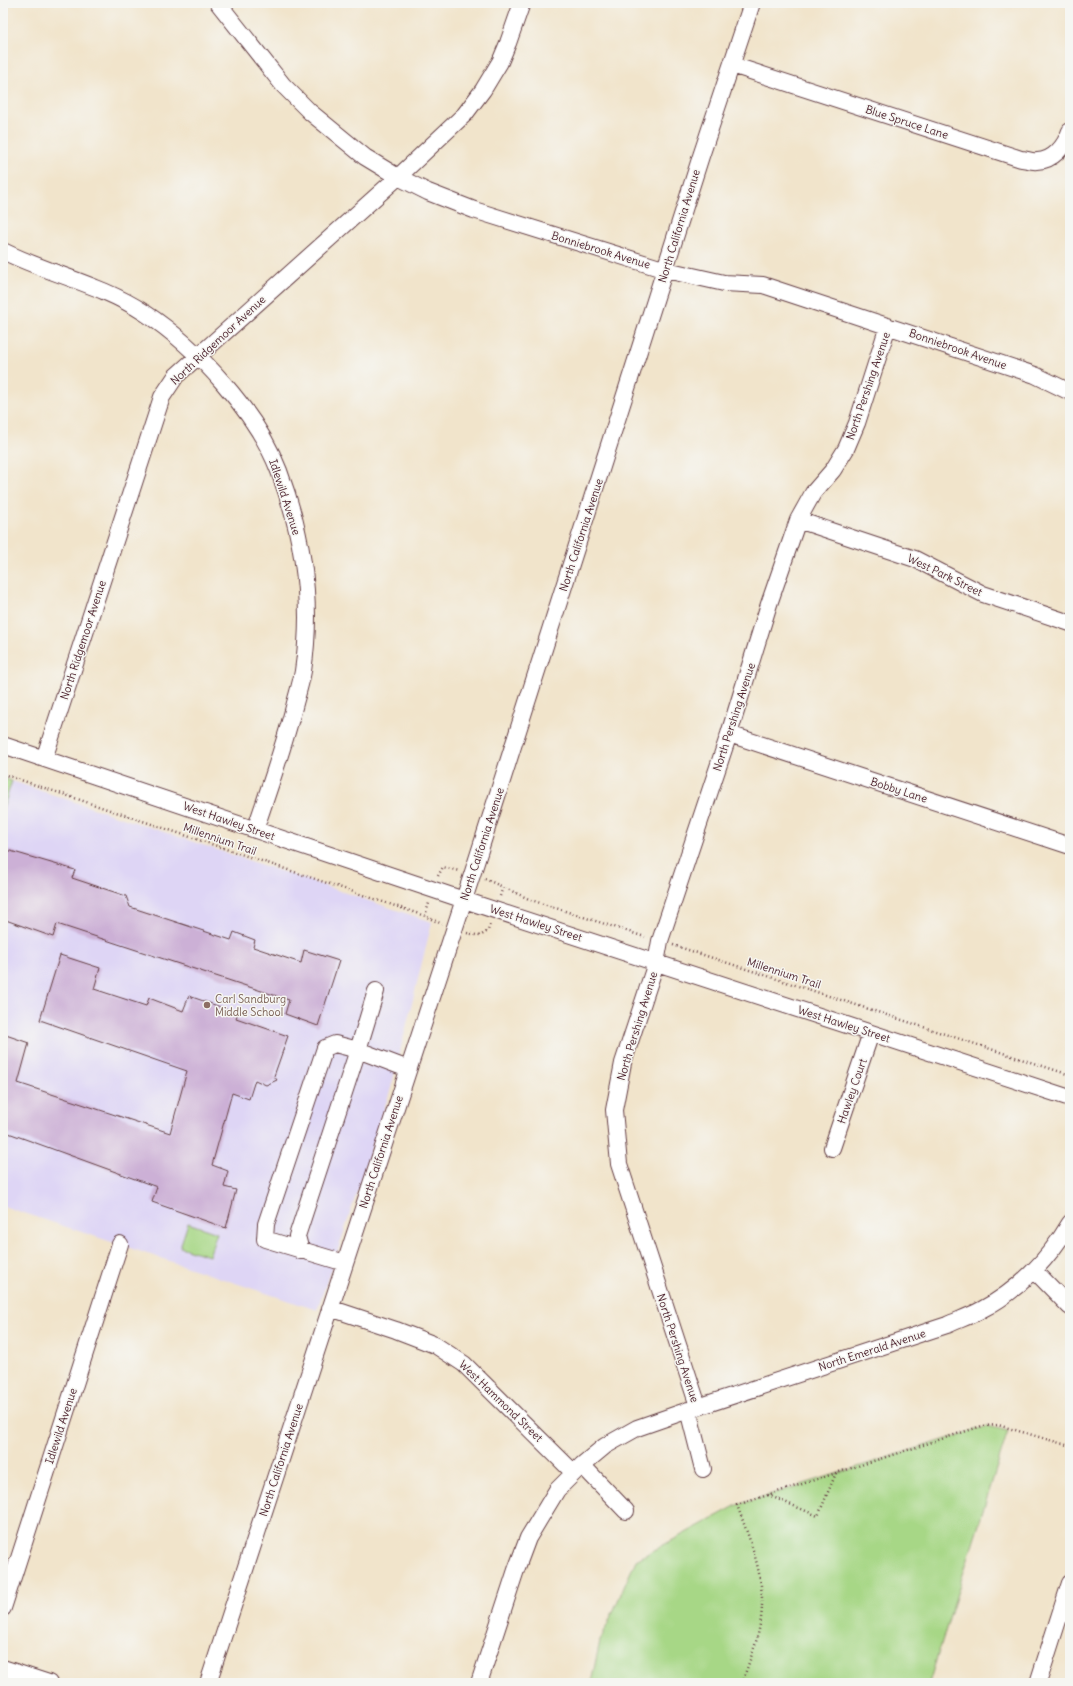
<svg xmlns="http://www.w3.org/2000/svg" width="1073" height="1686" viewBox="0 0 1073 1686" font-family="Delius,sans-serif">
<rect width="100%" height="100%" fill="#f6f6f2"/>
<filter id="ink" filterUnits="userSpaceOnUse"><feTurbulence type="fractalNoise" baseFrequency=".025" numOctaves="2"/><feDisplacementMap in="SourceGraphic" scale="8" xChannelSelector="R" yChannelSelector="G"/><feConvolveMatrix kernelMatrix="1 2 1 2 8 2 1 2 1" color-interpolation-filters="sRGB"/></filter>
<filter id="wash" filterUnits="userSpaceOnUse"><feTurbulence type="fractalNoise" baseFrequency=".012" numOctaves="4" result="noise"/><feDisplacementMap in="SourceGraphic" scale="16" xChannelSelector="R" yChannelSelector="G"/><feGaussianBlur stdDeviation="0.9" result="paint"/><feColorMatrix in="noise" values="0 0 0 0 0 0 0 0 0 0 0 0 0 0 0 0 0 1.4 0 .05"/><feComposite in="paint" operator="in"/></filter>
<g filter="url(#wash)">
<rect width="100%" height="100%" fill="#f1e4cb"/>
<path fill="#ded5f5" d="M12,781l420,141 -41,166 -48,147 -26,75 -314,-104v-397z"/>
<path fill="#a7d786" stroke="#787b58" d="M3,778l9,3 -9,28z
M188,1223l29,10 -8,23 -29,-9z
M988,1426l20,5 -79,252h-338l9,-42 36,-81 101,-55z"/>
<g id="blocks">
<path fill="#ccb0d6" d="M7,850l68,20 -3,8 54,18 4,11 101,33 3,-8 21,8 -2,7 48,16 3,-13 35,11 -21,65 -33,-12 4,-14 -232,-76 -4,13 -50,-18v-59z
M60,955l40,13 -6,21 52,17 3,-8 34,13 6,-15 49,17 -2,5 52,18 -14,40 3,4 -11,5 -11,-5 -6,19 -17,-6 -20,72 16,6 -4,16 12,3 -10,38 -74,-26 5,-15 -154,-56v-97l26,9 -11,40 152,50 17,-62 -147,-51z"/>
</g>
</g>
<g filter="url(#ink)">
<use href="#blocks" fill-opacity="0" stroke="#633d43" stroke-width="1"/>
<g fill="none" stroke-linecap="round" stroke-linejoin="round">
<g stroke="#633d43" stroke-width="18">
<path id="minor" d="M218,3l65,82 27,27 55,45 33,20 30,15 46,18 192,60 58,13 39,2 272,90 35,17
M732,65l289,94c5,0 11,3 16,2 16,0 28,-15 33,-30
M3,251c46,23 98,33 142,62 52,34 112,100 134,158 24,64 34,133 24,200 -2,12 -6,24 -9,36 -11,42 -25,82 -39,123
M798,520l117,39 68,35 87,29
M729,734l341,112
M3,745l461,155 606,198
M44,759l118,-362 14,-21 222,-199 67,-63 18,-24 17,-28 8,-19 14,-40
M832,1148l39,-115
M301,1251l-4,-15 61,-186 50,19
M345,1263l-80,-24 1,-15 59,-176 10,-4 23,6 18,-59
M1034,1270l36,37
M330,1308l66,22 39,15 29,19 110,109
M698,1406l-79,-242 -5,-54 9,-47 33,-100 4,-22 69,-207 40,-130 29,-84 15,-27 20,-23 13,-21 11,-26 31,-97
M688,1410l15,59
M582,1465l44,46
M3,1608l117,-364
M3,1668l46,15
M208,1683l264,-808 229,-719 51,-153
M479,1683l37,-113 12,-32 29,-48 25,-25 23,-19 32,-18 43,-15 267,-88c11,-5 23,-9 34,-15 37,-19 68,-51 89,-87
M1038,1683l32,-100"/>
</g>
<path stroke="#633d43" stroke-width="2.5" stroke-dasharray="1 3" stroke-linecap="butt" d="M3,774l422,142 17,8
M438,876l5,-9 16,4
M485,879l18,8
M500,896l3,-9 28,13 114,37
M425,916l4,-13
M467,933l13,3 8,-5 2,-8
M673,945l397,130
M768,1495l50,21 18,-43
M742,1683c6,-19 15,-39 18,-59 8,-41 -9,-81 -23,-119l245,-79 16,-1 72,21"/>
<use href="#minor" stroke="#fff" stroke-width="16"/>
</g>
</g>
<circle fill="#8d6e63" stroke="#f6f6f2" stroke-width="1.5" cx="207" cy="1005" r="4"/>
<g text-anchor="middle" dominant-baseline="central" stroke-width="3" stroke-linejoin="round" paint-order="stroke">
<g font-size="11" fill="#4a1f2b" stroke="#f6f6f2">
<text transform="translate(907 122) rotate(18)">Blue Spruce Lane</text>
<text transform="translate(679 226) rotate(-73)">North California Avenue</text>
<text transform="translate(601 250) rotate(17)">Bonniebrook Avenue</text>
<text transform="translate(218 340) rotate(-43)">North Ridgemoor Avenue</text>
<text transform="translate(958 349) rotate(19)">Bonniebrook Avenue</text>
<text transform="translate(868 386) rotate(-71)">North Pershing Avenue</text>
<text transform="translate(285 497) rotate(72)">Idlewild Avenue</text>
<text transform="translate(581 535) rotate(-72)">North California Avenue</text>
<text transform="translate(945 575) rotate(26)">West Park Street</text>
<text transform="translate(83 640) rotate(-72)">North Ridgemoor Avenue</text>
<text transform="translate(734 717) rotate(-72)">North Pershing Avenue</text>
<text transform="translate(899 790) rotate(18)">Bobby Lane</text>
<text transform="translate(229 821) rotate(19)">West Hawley Street</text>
<text transform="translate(220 839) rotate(19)">Millennium Trail</text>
<text transform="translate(482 844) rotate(-72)">North California Avenue</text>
<text transform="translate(536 923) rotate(18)">West Hawley Street</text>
<text transform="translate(784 973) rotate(18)">Millennium Trail</text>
<text transform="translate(844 1024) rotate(18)">West Hawley Street</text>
<text transform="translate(637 1026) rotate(-73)">North Pershing Avenue</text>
<text transform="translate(852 1091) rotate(-71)">Hawley Court</text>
<text transform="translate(381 1152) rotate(-72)">North California Avenue</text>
<text transform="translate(678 1348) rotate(72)">North Pershing Avenue</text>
<text transform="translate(872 1350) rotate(-18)">North Emerald Avenue</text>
<text transform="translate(501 1401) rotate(44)">West Hammond Street</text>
<text transform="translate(61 1426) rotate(-72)">Idlewild Avenue</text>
<text transform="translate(281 1460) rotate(-72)">North California Avenue</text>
</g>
<g font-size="11" fill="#785e54" stroke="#f6f6f2" text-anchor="start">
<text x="215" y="999">Carl Sandburg<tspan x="215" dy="13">Middle School</tspan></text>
</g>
</g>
<rect width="1073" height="1686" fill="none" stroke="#f6f6f2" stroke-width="16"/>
</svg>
